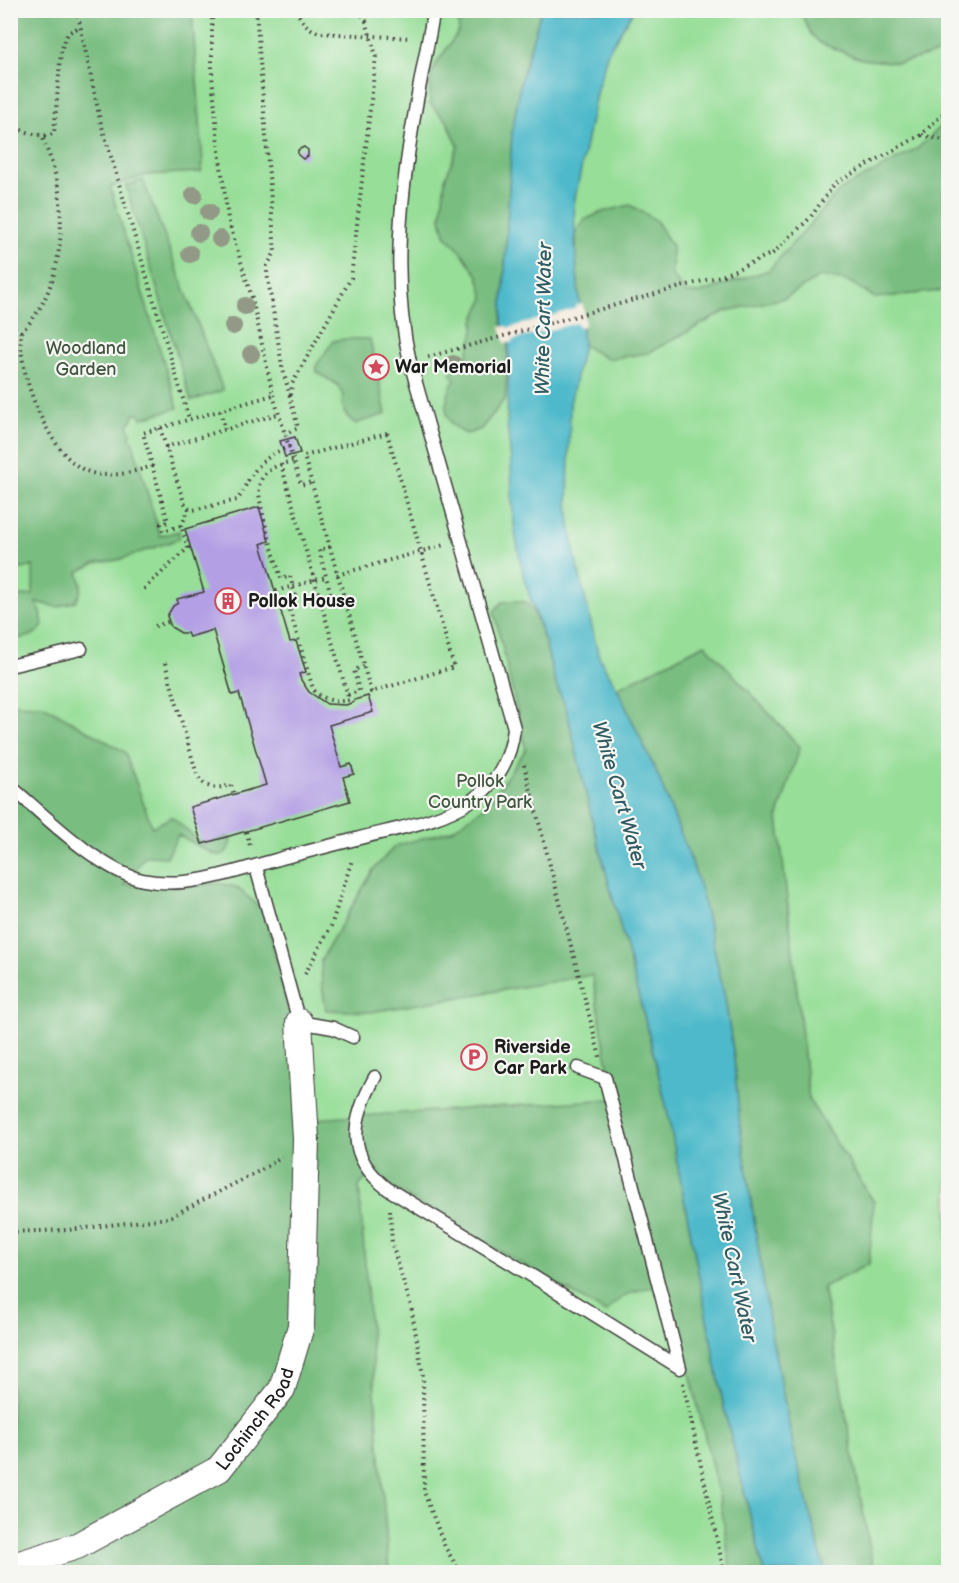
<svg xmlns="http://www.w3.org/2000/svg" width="959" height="1583" viewBox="0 0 959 1583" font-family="'Balsamiq Sans',sans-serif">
<rect width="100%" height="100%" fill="#f6f6f2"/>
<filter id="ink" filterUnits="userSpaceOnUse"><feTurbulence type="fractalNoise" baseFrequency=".0167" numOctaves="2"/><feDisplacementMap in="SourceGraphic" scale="12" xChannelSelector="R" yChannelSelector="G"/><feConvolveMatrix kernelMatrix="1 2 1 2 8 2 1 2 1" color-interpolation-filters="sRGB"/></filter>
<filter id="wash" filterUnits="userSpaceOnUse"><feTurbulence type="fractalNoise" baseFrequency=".008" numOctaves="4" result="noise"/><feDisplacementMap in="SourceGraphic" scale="24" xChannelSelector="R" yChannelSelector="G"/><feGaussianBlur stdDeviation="1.35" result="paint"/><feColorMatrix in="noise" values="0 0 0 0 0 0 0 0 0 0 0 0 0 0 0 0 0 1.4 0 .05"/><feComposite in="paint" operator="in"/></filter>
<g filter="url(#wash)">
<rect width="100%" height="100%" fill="#f5eadb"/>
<path fill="#97de98" stroke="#5a7d5a" stroke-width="1.5" d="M11,11h937v1561h-937z"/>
<path fill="#79bd80" stroke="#4a6c4e" stroke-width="1.5" d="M11,10l181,1 11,152 -2,9 -55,3 -36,12 68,221 -36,10 -2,-4h-6l-2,7 -4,2 3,11 -2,3 3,3 28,96 19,-5v8l-61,21 -22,3 -18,9c4,12 5,18 -2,29l-19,6 -21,-5 5,10 2,14c-9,11 -19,13 -32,12v-42l22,-1v-29l-11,3 -12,-3z
M457,11h84l-20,69 -9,53 -10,189 6,25 -3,52 -24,30 -14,5c-27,-11 -24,-33 -12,-55l-5,-6 16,-13 8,-29v-10l10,-23 -6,-22 -16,-23 -17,-18 -4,-17 4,-39 13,-33 -11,-25 -17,-17v-26l7,-16 22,-31z
M800,11h148v40l-49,12 -38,-4 -41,-16 -9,-9z
M948,120v170l-73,8 -25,-16 -29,-6 -36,22 -59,13 -78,42 -41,6 -24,-14 -7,-85v-26l8,-14 18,-8 28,-7 26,15 16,26v30l15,17h13l69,-23 71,-80 78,-42z
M143,180l80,210 -32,11 -65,-215z
M345,339h25l16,75 -31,10 -10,-10 -3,-10 1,-8 -5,-11 -21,-13 -1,-6 17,-25z
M514,601l12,1 7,9 12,31 10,40 12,29 25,108 57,216 18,74 57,299 40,164h-33l-10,-67 -32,-136 -24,-85c-26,6 -42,7 -59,29l-217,-127 -14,-17 -16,17 30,386h-378v-868l32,1 82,47 27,75 20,-10 30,27 26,-7 3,2c-3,24 -17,16 -31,8 -7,-5 -15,-8 -22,-12l-11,22 -22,-1 -21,29 52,2 43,-4 17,4 25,21 7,16 47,195 299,-20 -22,-124 -221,37 -45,-2 -4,-25 -1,-25 52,-90 22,-24 57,-16 35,-25 39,-56 -32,-138 8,-9z
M705,644l95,103 -22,69 31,284 65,102 -5,62 -46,23 51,285h-49l-31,-122 -23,-117 -31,-207 -6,-68 -9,-60 -24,-107 -9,-28 -34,-87 -41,-88z"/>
<path fill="#4eb9ca" stroke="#356a73" stroke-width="1.5" d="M541,11h92l-25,41 -11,37 -23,115 2,56 7,85 -13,59 -2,97 2,23 4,27 25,106 18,31 41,88 34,87 9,28 24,107 9,60 6,68 31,207 23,117 31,122h-61l-40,-164 -57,-299 -18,-74 -57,-216 -25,-108 -12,-29 -10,-40 -21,-63 -9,-46 -3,-31 -1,-42 -4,-37 2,-76 -7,-25 10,-189 9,-53z"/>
<path fill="#f5eadb" d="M583,304l2,21 -6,2 -3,-4 -63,17 -1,2 -7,2 -5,-17 6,-1 3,2 65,-19 3,-4z"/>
<g id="blocks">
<path fill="#b39fe4" d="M304,147l4,3v6l-5,3 -5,-4v-5z
M295,437l5,16 -15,4 -5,-16z
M259,507l10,34 -8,3 29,98 6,-1 10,31 -7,2 2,6 8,12 18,12 19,1 8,-3v-2l14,-4 5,16 -44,13 12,42 10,-3 3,10 -11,3 7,24 -148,43 -12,-37 76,-22 -27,-92 -7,2 -19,-65 -24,7 -2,-4h-6l-10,-6 -4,-11 6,-10 5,-3 -1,-4 27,-7 -19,-63z"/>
</g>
</g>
<g filter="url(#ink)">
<use href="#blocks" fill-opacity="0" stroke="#3d3b39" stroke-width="1.5"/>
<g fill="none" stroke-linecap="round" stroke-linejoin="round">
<g stroke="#3d3b39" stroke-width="15">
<path id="lane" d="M10,666l71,-17
M10,786c34,29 90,85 133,94 47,10 98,-11 143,-23 23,-6 47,-12 70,-18 37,-10 85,-17 116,-39 25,-17 39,-42 42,-72l-104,-366c-27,-114 3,-239 24,-352
M256,867l43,155 34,6 20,9
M578,1068l27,10 75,290
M375,1077c-24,44 -30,79 13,112l141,85 151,94"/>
</g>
<g stroke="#3d3b39" stroke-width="28">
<g id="street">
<path id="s1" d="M10,1567l67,-21 142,-77 63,-80 19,-63 5,-187 -7,-117"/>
</g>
</g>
<path stroke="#3d3b39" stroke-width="4" stroke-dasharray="1.5 4.5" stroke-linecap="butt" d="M77,10l23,110 89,299
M256,10l19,242 -8,14v7l15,93 16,62 -13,6
M296,10c6,12 12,19 24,23l90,5
M359,10l7,11
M298,14l7,-4
M10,126c13,4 33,14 44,7l7,-82 7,-18 13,-7
M922,135l26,6
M10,324l11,8c-4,40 28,126 68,140 20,7 44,0 64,-6
M21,332c33,-31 43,-85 39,-129 -1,-23 -10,-46 -18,-67
M428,357l296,-82 49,-22 37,-35 25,-35 86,-48 27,-26
M273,395l16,52
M291,395l1,-11 59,-106 25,-222
M220,411l5,18
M160,428l6,19
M387,433l67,234 -83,25 -67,-236z
M281,464l68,236c-13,3 -27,0 -36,-11l-26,-88 9,-2 -6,-23 -9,3c-4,-17 -27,-82 -21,-96 5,-15 19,-18 33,-22
M189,509l-5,-7 -18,-55 112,-33
M181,526l8,-17 4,1 44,-10c5,-6 8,-14 12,-21 10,-16 22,-26 40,-32l12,38 10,-3
M330,547l-11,3 15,56 11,-3
M337,575l107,-30
M144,589l44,-41 -7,-22 -18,5 -2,-7 7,-2 -25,-89 130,-38 -21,-97 -24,-79 -10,-76 -6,-68v-65
M276,591l50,-14
M155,626l13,-4
M165,663l32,112c9,15 19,14 34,10l3,9
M348,695l11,-4 -5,-21 9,-3
M524,765l76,292
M246,832l5,17
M305,974l26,-48 21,-66
M390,1210l2,34 19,62 12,70 1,116 21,55 15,25
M10,1232l58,-2 100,-12 97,-50 17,-11
M683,1383l41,189"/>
<use href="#lane" stroke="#fff" stroke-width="12"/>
<use href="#street" stroke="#fff" stroke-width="26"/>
<path stroke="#3d3b39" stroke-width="4" stroke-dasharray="1.5 4.5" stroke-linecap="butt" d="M366,21l10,35"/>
</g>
<g fill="#929986">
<circle cx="194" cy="195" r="9"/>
<circle cx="209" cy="212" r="9"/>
<circle cx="199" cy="233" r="9"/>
<circle cx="220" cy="239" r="9"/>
<circle cx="190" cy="254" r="9"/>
<circle cx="245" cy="306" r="9"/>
<circle cx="233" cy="326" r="9"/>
<circle cx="251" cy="354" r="9"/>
<circle cx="453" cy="364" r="9"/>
</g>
</g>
<defs>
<g id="sight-ring" transform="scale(1.35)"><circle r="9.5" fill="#f6f6f2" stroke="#d1495b" stroke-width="1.5"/><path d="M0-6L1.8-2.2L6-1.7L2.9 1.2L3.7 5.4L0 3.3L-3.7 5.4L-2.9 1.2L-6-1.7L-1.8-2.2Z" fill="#d1495b"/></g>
<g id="building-ring" transform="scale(1.35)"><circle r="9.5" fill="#f6f6f2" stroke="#d1495b" stroke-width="1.5"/><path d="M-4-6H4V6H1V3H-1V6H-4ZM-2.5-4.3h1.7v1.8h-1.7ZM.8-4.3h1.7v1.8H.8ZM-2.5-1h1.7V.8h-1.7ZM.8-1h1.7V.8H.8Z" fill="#d1495b"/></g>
<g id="parking-ring" transform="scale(1.35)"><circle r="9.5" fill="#f6f6f2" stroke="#d1495b" stroke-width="1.5"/><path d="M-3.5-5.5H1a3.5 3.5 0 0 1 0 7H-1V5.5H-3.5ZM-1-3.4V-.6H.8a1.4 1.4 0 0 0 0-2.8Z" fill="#d1495b"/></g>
</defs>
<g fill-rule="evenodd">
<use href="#sight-ring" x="376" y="367"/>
<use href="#building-ring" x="228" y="601"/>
<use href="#parking-ring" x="474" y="1057"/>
</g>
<g text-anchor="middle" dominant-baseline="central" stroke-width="4.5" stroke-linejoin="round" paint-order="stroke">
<g font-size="18" fill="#415641" stroke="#f6f6f2">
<text x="86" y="348">Woodland<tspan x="86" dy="21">Garden</tspan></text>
<text x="480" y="781">Pollok<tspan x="480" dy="21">Country Park</tspan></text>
</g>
<g font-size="18" font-weight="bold" fill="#1c1c1c" stroke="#f6f6f2" text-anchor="start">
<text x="395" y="367">War Memorial</text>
<text x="248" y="601">Pollok House</text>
<text x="494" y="1047">Riverside<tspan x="494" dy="21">Car Park</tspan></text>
</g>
<g font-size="18" fill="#1c1c1c" stroke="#f6f6f2">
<text stroke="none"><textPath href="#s1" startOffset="294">Lochinch Road</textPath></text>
</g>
<g font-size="20" font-style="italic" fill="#305b62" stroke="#f6f6f2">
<text transform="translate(544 319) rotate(-89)">White Cart Water</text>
<text transform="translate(619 795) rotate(74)">White Cart Water</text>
<text transform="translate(734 1267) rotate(78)">White Cart Water</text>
</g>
</g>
<rect width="959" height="1583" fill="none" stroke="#f6f6f2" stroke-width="36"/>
</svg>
